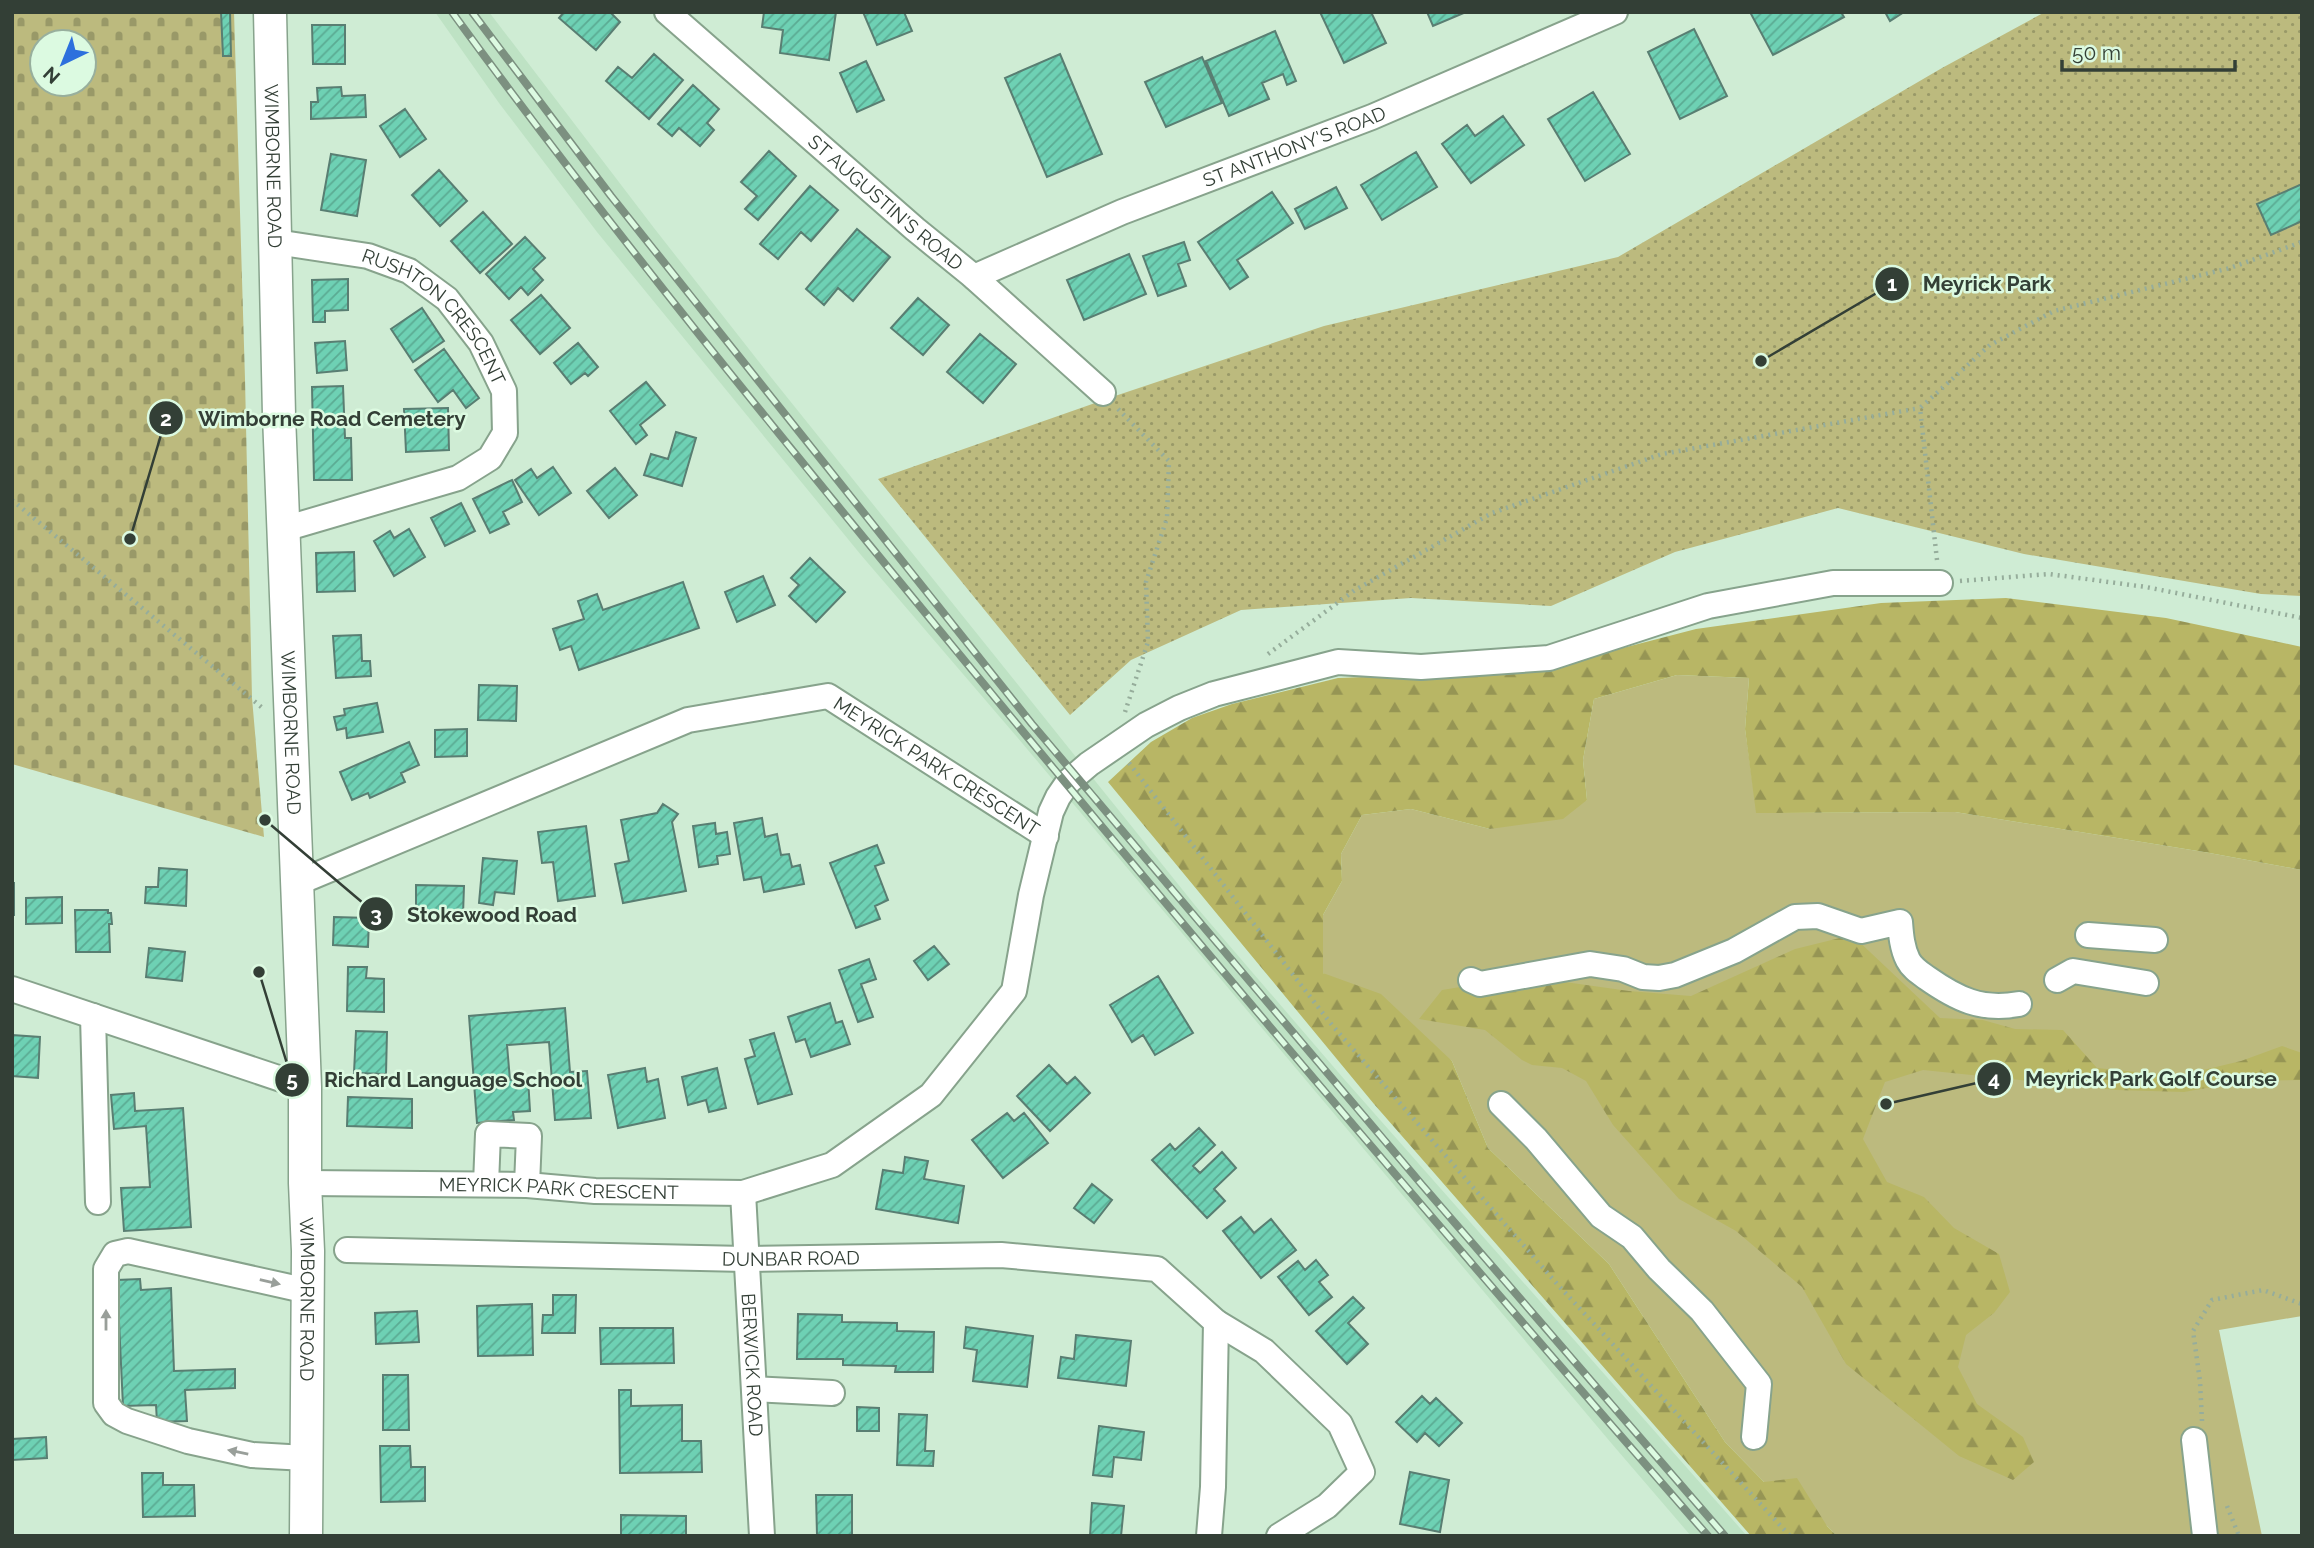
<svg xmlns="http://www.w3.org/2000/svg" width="2314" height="1548" viewBox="0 0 2314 1548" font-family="Raleway,sans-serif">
<defs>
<pattern id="forest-firs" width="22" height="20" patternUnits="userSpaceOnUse" patternTransform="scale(1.75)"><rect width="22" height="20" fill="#b8b665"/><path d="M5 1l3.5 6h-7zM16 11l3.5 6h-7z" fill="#969554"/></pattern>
<pattern id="cemetery-stones" width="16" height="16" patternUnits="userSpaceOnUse" patternTransform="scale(1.75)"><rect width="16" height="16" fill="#bcba7e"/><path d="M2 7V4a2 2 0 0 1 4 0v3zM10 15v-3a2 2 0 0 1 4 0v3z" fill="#999968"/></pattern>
<pattern id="park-dots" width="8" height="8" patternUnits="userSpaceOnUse" patternTransform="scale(1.75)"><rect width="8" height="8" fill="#bcba7e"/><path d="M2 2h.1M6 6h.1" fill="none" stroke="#999968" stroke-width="1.8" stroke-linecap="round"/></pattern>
<pattern id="building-hatch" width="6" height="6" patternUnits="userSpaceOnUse" patternTransform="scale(1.75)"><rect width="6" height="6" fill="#6ed1b4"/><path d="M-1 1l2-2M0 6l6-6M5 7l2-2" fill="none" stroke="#5bab93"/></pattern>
</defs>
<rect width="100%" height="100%" fill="#cfecd4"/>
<path fill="#bee2c4" d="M435,12h54l165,216 116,148 428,533 146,170 403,457h-56l-79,-92 -595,-707 -156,-182 -264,-323 -98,-129z"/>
<path fill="#bcba7e" d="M1677,675l72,3 -4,51 12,84 198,-1 249,40 98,18v446l-83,14 43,206h-425l-10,-10 -62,-43 -40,-41 -116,-178 -121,-116 -36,-87 -129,-88v-58l19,-34 -1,-27 21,-39 49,-6 79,20 97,-29 -4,-40 11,-61z"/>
<path fill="url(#forest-firs)" d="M2006,598l160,20 136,29v223l-98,-18 -249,-40 -199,1 -11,-84 4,-51 -72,-3 -83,24 -11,61 4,40 -24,19 -73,10 -79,-20 -49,6 -21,39 1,27 -19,34v58l58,21 71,67 36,87 121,116 116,178 39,40 33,-4 30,48 10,10h-86l-377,-432 -266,-322 43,-40 41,-24 40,-14 106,-26 196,-7 162,-42 185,-26z
M1852,935l88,83 43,2 32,9 48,1 34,38 81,8 63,-15 41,-15 20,7v27l-56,1 -62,11 -68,-2 -193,-20 -38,12 -22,57 24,43 37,15 30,31 45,26 11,38 -16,21 -28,22 -8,32 19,37 46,33 11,25 -21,18 -54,-24 -113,-92 -44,-77 -66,-56 -57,-32 -66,-74 -27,-44 -24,-13 -30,-3 -10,-5 -37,-30 -66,-11 23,-29 18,-3 24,6 27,-1 26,-4 21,-7 71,10 62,5 104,-47z"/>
<path fill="url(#cemetery-stones)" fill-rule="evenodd" d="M12,12h222l11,367 7,319 12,139 -252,-73zM42,42h42v42h-42z"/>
<path fill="url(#park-dots)" d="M2045,12h257v584l-41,-2 -237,-40 -186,-46 -163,44 -124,54 -140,-8 -170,12 -110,50 -61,55 -192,-236 237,-83 209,-70 294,-69 324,-189z"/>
<path fill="url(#building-hatch)" stroke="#597e72" stroke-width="2" d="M221,12h9l1,44h-8z
M564,12h46l10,10 -24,28 -37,-32z
M764,12h72l-7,48 -49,-7 3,-23 -21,-3z
M863,12h41l8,19 -35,14z
M1320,12h51l15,31 -42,20z
M1427,12h39l-33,14z
M1750,12h91l3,5 -71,38z
M1885,12h19l-14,9z
M312,25h33v39h-32z
M1694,29l33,67 -47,23 -32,-67z
M1275,31l21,50 -9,4 -4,-11 -21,9 7,16 -40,17 -23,-55z
M654,54l29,26 -34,39 -43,-38 12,-14 14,11z
M1060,54l42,100 -55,23 -42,-99z
M1202,57l20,46 -56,24 -21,-45z
M866,61l18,39 -27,12 -17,-39z
M693,85l26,24 -12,14 7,7 -14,16 -21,-18 -7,8 -14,-12z
M341,87l1,9 23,-1 1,22 -55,2v-17h7l-1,-14z
M1593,92l37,62 -45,27 -37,-62z
M405,109l21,30 -26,18 -20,-31z
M1503,116l21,29 -53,38 -29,-39 25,-19 8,11z
M769,151l27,25 -38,44 -13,-11 12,-13 -16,-14z
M1416,152l21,35 -55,33 -21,-35z
M331,154l35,6 -9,56 -36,-6z
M439,170l28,31 -27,25 -28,-31z
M2302,184v37l-31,14 -14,-31z
M810,186l28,24 -27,31 -10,-9 -23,27 -18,-15z
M1336,187l11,21 -42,21 -10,-20z
M1272,192l21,31 -56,37 11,17 -18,12 -32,-47z
M483,212l29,32 -32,29 -29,-32z
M857,229l33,28 -37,44 -15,-13 -14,17 -18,-16z
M525,237l20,21 -12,11 10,11 -15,15 -7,-8 -12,12 -23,-25z
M1184,242l6,18 -12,4 8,22 -28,10 -15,-40z
M1129,254l17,40 -62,26 -17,-40z
M348,279v31l-23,1v11h-12l-1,-42z
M541,295l29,33 -30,26 -29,-34z
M918,298l31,27 -26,30 -32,-27z
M422,308l22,33 -31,21 -22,-33z
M980,334l36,30 -33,39 -36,-31z
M345,341l2,29 -30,3 -2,-30z
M578,343l20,24 -10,9 -3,-3 -14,11 -17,-21z
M444,349l35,49 -13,10 -13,-18 -15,12 -23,-32z
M646,382l19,23 -25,20 7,10 -11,9 -26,-33z
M343,386l2,52h6l1,42h-38l-2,-93z
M448,408l1,42 -43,2 -2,-43z
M676,432l20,6 -14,48 -38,-11 7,-21 17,5z
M553,467l18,26 -32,22 -24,-35 16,-11 6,9z
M615,468l22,27 -28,23 -22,-27z
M512,480l10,22 -19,10 6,12 -19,9 -17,-34z
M461,503l14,28 -30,15 -14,-28z
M409,529l16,28 -31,19 -20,-35 16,-10 4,7z
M354,552l1,39 -38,1 -1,-39z
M810,558l35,34 -29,30 -27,-26 10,-11 -8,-7z
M763,576l12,29 -38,17 -12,-30z
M683,582l16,46 -120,42 -8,-24 -11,4 -7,-21 31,-10 -6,-18 19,-7 6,16z
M361,635l1,26h8l1,15 -35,2 -3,-42z
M479,685l38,1 -1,35 -38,-1z
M377,703l6,29 -36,6 -1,-10 -9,2 -3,-13 11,-2 -1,-6z
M467,729v27l-32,1v-27z
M409,742l10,23 -18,8 4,9 -35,16 -2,-5 -16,7 -12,-28z
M663,804l15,10 -6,8 14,69 -63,12 -8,-39 14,-3 -8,-41 36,-7z
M762,818l3,19 12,-3 4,21 8,-1 3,13 8,-2 4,19 -40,8 -3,-15 -17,3 -10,-57z
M715,823l1,11 11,-2 3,22 -13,2 1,8 -19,3 -6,-41z
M586,826l9,70 -37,5 -5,-39 -11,1 -4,-31z
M877,845l7,18 -9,3 13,34 -13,6 5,13 -24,9 -26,-65z
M483,858l34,3 -3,33 -19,-2 -2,13 -14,-2z
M159,868l28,2 -1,36 -41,-3 1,-16h12z
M12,883h2v32h-2z
M416,885l48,1 -1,29 -47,-1z
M62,897v26l-36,1v-26z
M75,910h33v3h3l1,11h-3l1,28h-34z
M334,917l35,1 -1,29 -35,-2z
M934,946l15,18 -21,16 -14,-19z
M149,948l36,4 -3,29 -36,-4z
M869,959l7,20 -15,5 12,33 -15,5 -19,-52z
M348,967h19l-1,11 18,1v33l-37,-1z
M1158,976l35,57 -38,22 -12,-20 -11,7 -22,-37z
M830,1003l6,20 6,-2 8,23 -39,13 -6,-18 -9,3 -8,-25z
M565,1008l5,64 17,-1 4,47 -36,2 -6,-78 -42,3 3,35 18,-2 2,33 -17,1 1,8 -37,3 -8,-107z
M356,1031l31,1 -1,42 -32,-1z
M774,1033l18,61 -34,10 -13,-45 10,-3 -5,-16z
M12,1035l28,2 -2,41 -26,-2z
M1049,1065l18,19 8,-7 15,16 -40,38 -33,-35z
M645,1068l2,14 11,-3 7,39 -47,10 -10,-53z
M717,1068l9,40 -17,4 -3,-12 -18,5 -6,-28z
M134,1093l1,18 48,-3 8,119 -67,4 -3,-43 29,-1 -4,-61 -32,3 -3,-34z
M348,1097l64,2v29l-65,-2z
M1007,1113l7,8 10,-8 24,30 -45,35 -31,-38z
M1199,1128l16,17 -22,21 7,7 22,-21 14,16 -22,21 11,12 -18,17 -55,-58 18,-16 5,6z
M905,1157l23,4 -4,18 40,7 -6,37 -82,-14 7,-39 20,3z
M1092,1184l20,16 -18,23 -20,-15z
M1241,1217l13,16 17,-14 25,31 -35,28 -38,-47z
M1316,1260l12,15 -9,7 13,15 -23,18 -31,-38 20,-16 7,9z
M140,1279l1,11 30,-2 3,83 61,-2v19l-50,2 2,31 -30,1 -1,-17 -33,1 -6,-126z
M553,1295h23l-1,38h-33l1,-18h10z
M1353,1297l11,11 -16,15 20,21 -21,20 -31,-33z
M532,1304l1,51 -55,1 -1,-50z
M417,1311l2,31 -43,2 -1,-31z
M798,1314l44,1v7l55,1v8l37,1 -1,40h-38l1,-6 -53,-1v-6h-46z
M966,1327l67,9 -6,51 -54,-6 4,-31 -13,-2z
M600,1328h73l1,35 -73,1z
M1076,1335l55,6 -5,45 -68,-8 3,-21 13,2z
M383,1375h25l1,55h-26z
M619,1390h12v16l51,-1v36h19l1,31 -82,1z
M1422,1396l8,8 6,-6 26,25 -23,23 -14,-13 -8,9 -21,-20z
M857,1407l22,1v23h-22z
M899,1414l28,1 -2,36h9l-1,15 -36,-1z
M1099,1426l45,6 -3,28 -27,-3 -2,20 -19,-2z
M46,1437l1,21 -35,2v-21z
M380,1446h30l1,21h14v34l-44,1z
M1410,1472l39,8 -9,52 -40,-8z
M142,1473h21v12h31l1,31 -52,1z
M816,1495h36v41h-43l8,-1z
M1092,1503l32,3 -3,30h-31z
M621,1515l65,1v20h-65z"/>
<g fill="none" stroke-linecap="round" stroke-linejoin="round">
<g stroke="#87a38c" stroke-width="28">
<g id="minor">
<path id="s1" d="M667,12l248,217 59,48 129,116"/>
<path id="s2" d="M276,242l92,14 41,15 38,28 34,44 23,48 1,42 -15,25 -32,20 -174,51"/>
<path id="s3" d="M974,277l148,-65 250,-95 243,-105"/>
<path id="s4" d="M297,883l391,-163 140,-24 218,140"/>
<path d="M2088,935l67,5"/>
<path d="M1471,980l9,4 110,-20 33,5 20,8 16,1 16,-3 59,-24 61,-34 23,-1 43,15 39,-9c1,13 2,26 8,38 4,8 12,13 19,18 30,21 54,33 92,26"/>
<path d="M2057,980l16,-9 73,12"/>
<path d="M12,989l293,98"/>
<path d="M93,1016l5,186"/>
<path d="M1501,1104l35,35 65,77 31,21 27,32 43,42 57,73 -5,53"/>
<path id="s5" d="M305,1183l222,2 68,6 148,2 89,-28 99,-70 83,-104 17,-96 20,-83 7,-15 11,-16 20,-17 57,-39 33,-17 35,-14 124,-32 83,5 128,-9 159,-52 125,-23h107"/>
<path d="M486,1184l2,-50 41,2 -2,49"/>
<path id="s6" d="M743,1193l19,343"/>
<path id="s7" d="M347,1250l398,9 256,-4 156,14 59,53 -3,165 -4,49"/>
<path d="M1216,1322l48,29 76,73 22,48 -35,34 -48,30"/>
<path d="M754,1389l78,4"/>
<path d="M2194,1440l11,96"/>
<path d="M306,1458l-54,-3 -64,-14 -61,-20 -13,-7 -8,-11v-134l9,-15 13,-3 180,40"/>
</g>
</g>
<g stroke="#87a38c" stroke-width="35">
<g id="major">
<path id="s8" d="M270,12l9,403 26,672v96l3,68 -2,285"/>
</g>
</g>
<path stroke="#96ad9b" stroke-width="4.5" stroke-dasharray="2 5" stroke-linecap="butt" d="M1118,409l51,52 -2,57 -21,64 2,60 -23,70
M12,500l253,210
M1937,560l-17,-152 70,-63 64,-34 176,-43 72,-26
M1960,581l89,-7 97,13 156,31
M1268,654l87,-64 137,-77 170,-59 258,-46
M1129,763l203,262 226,260 232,251
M2202,1421l-2,-40 -7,-50 19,-31 51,-10 39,14
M2227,1506l12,30"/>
<use href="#minor" stroke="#fff" stroke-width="24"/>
<use href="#major" stroke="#fff" stroke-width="32"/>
<g stroke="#7c9080" stroke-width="8">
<path id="rail" d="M452,12c158,217 328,424 498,631 248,302 501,599 758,893
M472,12l139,184 421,528 391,462 302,350"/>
</g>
<use href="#rail" stroke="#dcfae1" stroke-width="5" stroke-dasharray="16" stroke-linecap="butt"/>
</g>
<defs><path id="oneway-solid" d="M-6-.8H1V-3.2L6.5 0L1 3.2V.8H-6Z" transform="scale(1.75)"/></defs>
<g fill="#999f9a">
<use href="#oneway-solid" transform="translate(270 1282) rotate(13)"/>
<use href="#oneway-solid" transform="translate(106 1320) rotate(-90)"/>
<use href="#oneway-solid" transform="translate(238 1452) rotate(-168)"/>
</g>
<g text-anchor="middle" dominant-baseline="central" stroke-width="5" stroke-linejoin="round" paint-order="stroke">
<g font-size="19" fill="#333f36" stroke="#dcfae1">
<text stroke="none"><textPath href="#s3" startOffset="346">ST ANTHONY'S ROAD</textPath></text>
<text stroke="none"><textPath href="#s8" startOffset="154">WIMBORNE ROAD</textPath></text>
<text stroke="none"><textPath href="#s1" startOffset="290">ST AUGUSTIN'S ROAD</textPath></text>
<text stroke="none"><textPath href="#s2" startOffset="186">RUSHTON CRESCENT</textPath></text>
<text stroke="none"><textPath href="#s8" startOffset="721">WIMBORNE ROAD</textPath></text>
<text stroke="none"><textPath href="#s4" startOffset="695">MEYRICK PARK CRESCENT</textPath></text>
<text stroke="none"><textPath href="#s5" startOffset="254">MEYRICK PARK CRESCENT</textPath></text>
<text stroke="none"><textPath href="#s7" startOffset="444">DUNBAR ROAD</textPath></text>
<text stroke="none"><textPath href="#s8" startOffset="1288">WIMBORNE ROAD</textPath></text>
<text stroke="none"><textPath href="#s6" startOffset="172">BERWICK ROAD</textPath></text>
</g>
</g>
<path fill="none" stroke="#333f36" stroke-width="2.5" d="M1761 361L1892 284M130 539L166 418M265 820L376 914M1886 1104L1994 1079M259 972L292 1080"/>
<g fill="#333f36" stroke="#dcfae1" stroke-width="2.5">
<circle cx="1761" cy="361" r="7"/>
<circle cx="130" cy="539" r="7"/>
<circle cx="265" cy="820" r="7"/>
<circle cx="1886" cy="1104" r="7"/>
<circle cx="259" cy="972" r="7"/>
<circle cx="1892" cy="284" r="18"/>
<circle cx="166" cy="418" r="18"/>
<circle cx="376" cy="914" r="18"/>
<circle cx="1994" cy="1079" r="18"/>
<circle cx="292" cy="1080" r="18"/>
</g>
<g font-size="21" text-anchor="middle" font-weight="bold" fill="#fff">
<text x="1892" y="291">1</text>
<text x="166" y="426">2</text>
<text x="376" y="922">3</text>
<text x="1994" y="1086">4</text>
<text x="292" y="1087">5</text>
</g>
<g font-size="21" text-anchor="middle" font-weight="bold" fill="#333f36" stroke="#dcfae1" stroke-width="5" stroke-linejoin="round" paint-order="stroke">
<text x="1987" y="291">Meyrick Park</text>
<text x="332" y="426">Wimborne Road Cemetery</text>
<text x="492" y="922">Stokewood Road</text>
<text x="2151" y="1086">Meyrick Park Golf Course</text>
<text x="453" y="1087">Richard Language School</text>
</g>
<rect width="2314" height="1548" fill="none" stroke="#333f36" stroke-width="28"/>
<g transform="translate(63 63) rotate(223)"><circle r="33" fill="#dcfae1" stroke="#98af9d" stroke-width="2"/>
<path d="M0-5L12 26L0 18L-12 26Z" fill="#2d70dd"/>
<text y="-10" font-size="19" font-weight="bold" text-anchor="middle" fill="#333f36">N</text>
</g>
<path d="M2062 60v10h173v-10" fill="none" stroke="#333f36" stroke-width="3.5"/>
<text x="2072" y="60" font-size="21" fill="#333f36" stroke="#dcfae1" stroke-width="5" paint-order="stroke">50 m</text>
</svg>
